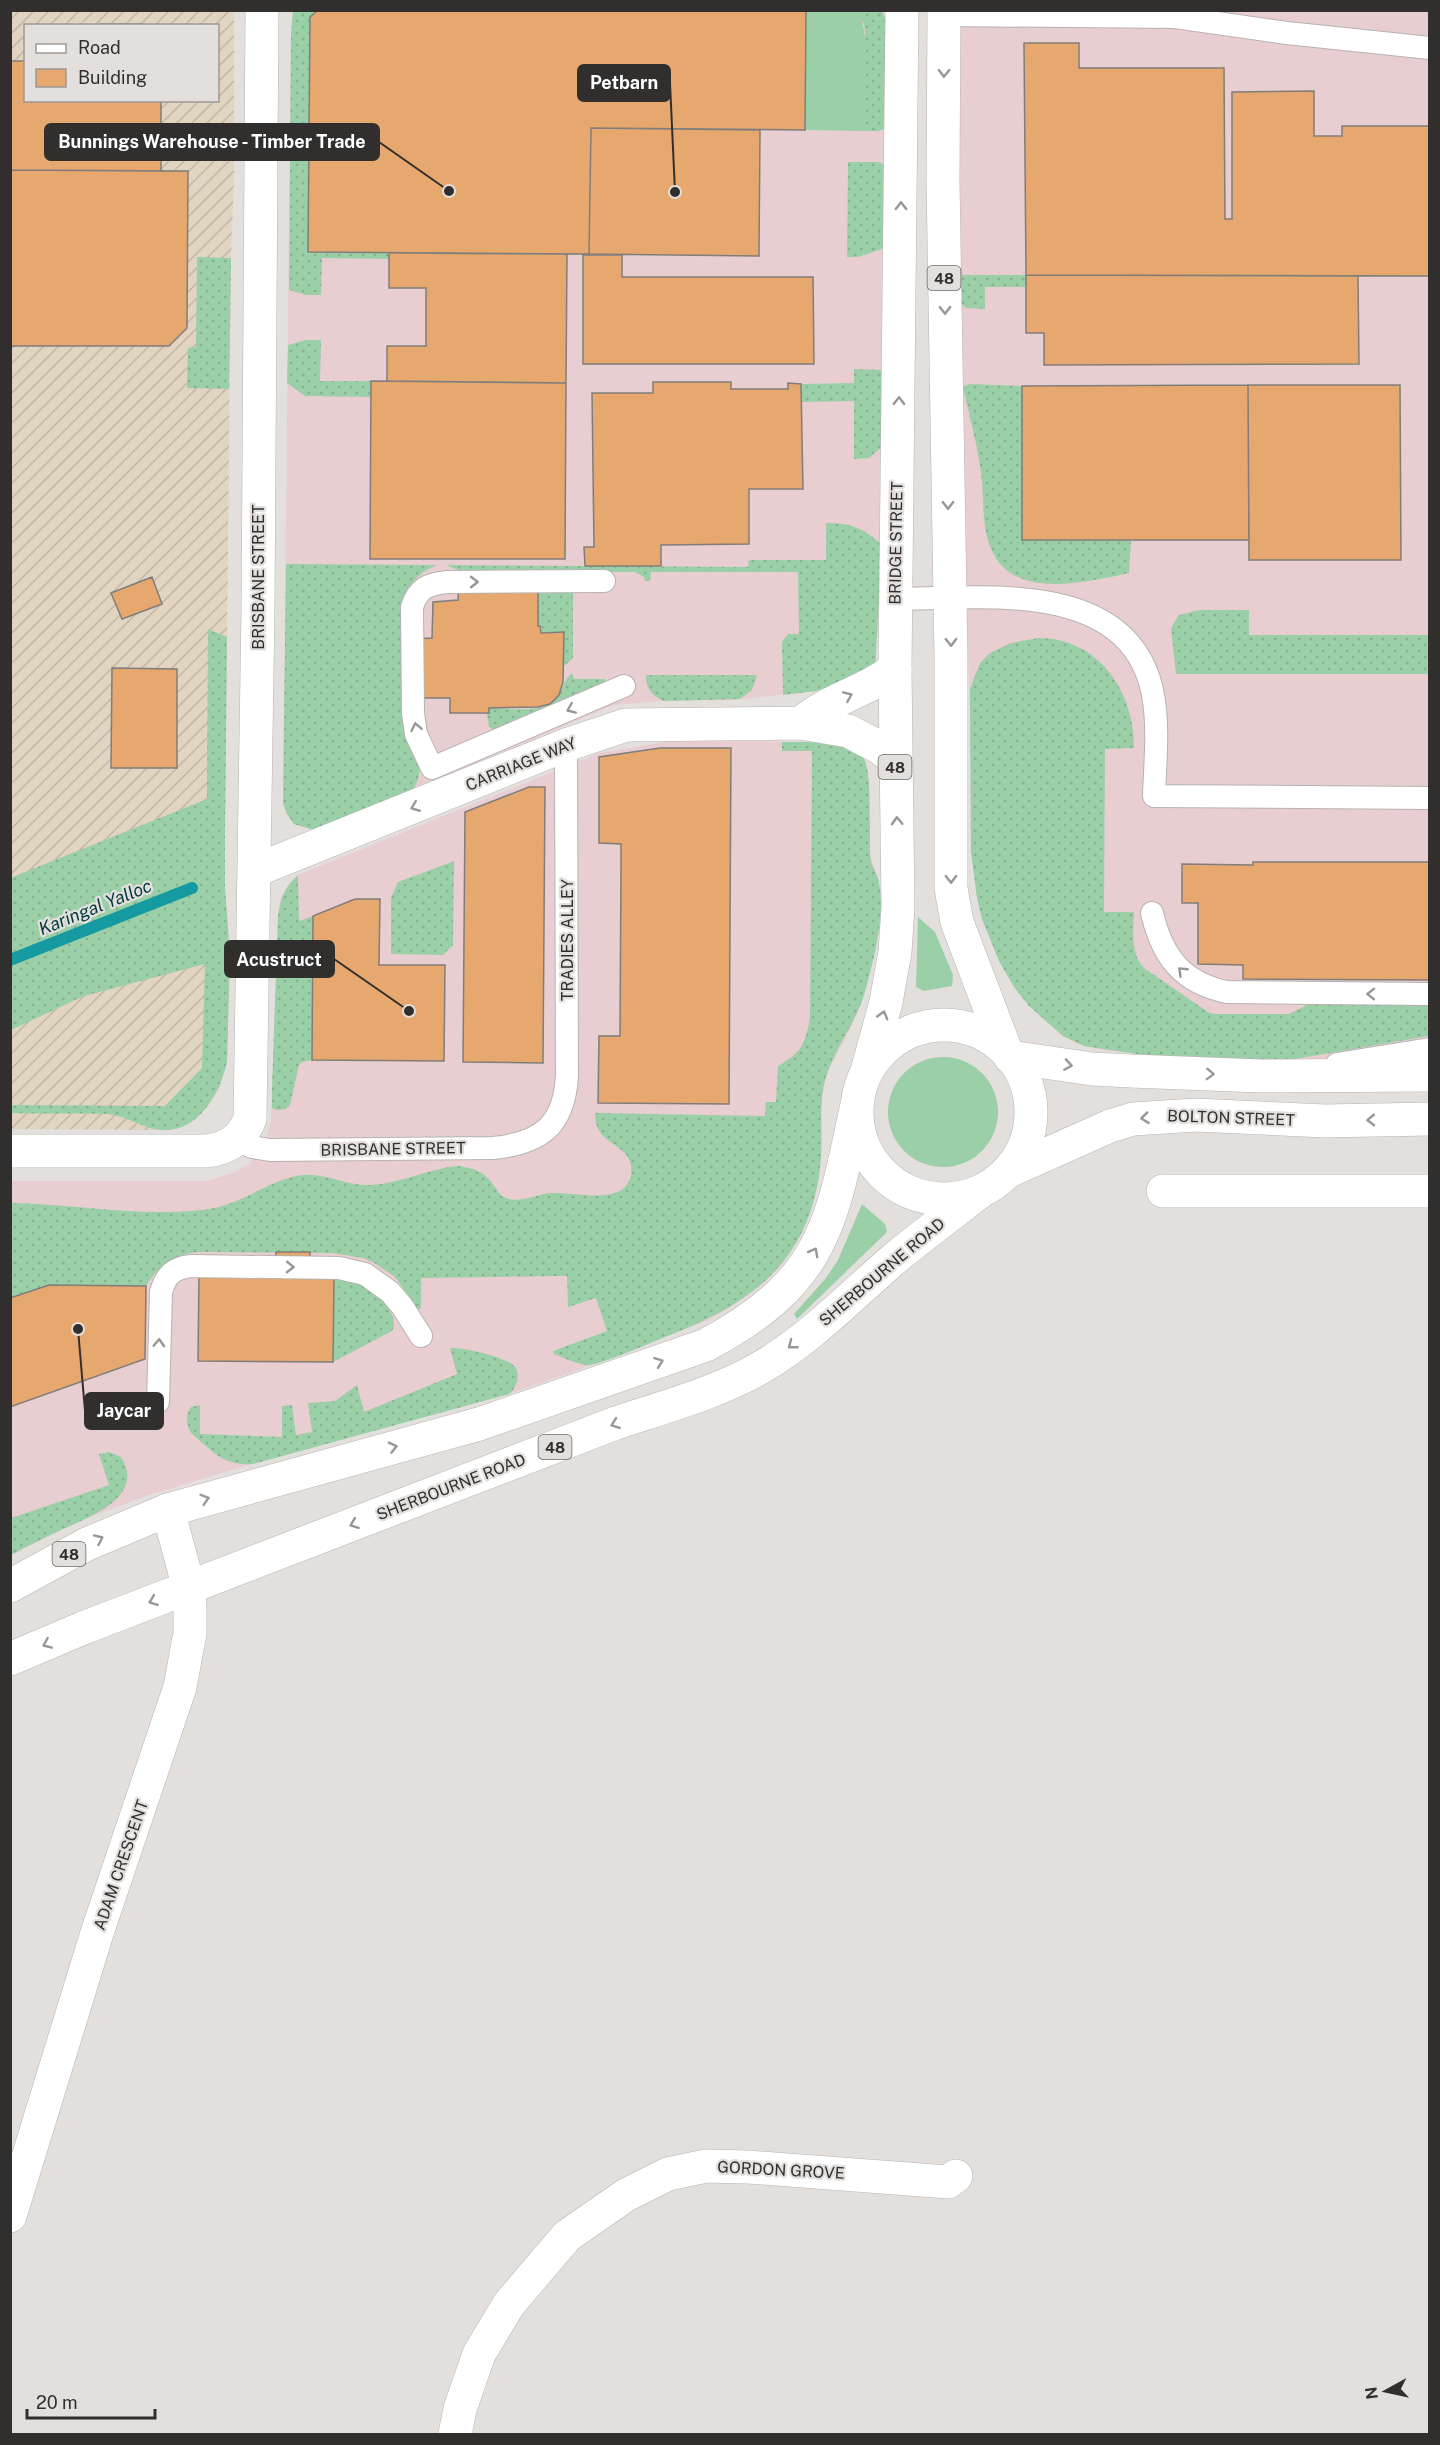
<svg xmlns="http://www.w3.org/2000/svg" width="1440" height="2445" viewBox="0 0 1440 2445" font-family="'Public Sans',sans-serif">
<defs>
<pattern id="industrial-furrows" width="10" height="10" patternUnits="userSpaceOnUse" patternTransform="scale(1.5)"><rect width="10" height="10" fill="#e1d4c1"/><path d="M-1 1l2-2M0 10L10 0M9 11l2-2" fill="none" stroke="#c2b6a6"/></pattern>
<pattern id="grass-dots" width="8" height="8" patternUnits="userSpaceOnUse" patternTransform="scale(1.5)"><rect width="8" height="8" fill="#9acfa7"/><path d="M2 2h.1M6 6h.1" fill="none" stroke="#85b290" stroke-width="1.8" stroke-linecap="round"/></pattern>
</defs>
<rect width="100%" height="100%" fill="#e3dfdc"/>
<path fill="#e9ced1" d="M293,11h589l4,9 -4,525 -66,146 -83,9 -69,1 -50,4 -288,121 -22,2 -10,-4 -7,-10 -4,-11 8,-769z
M960,11h469v1052h-113l-209,-12 -23,-5 -21,-10 -34,-30 -15,-19 -15,-26 -17,-42 -11,-67 -1,-137 -11,-344z
M671,741l156,1 39,19 3,35 1,59 9,28 1,10v22l-6,37 -10,43 -12,31 -23,43 -6,19 -3,19v52l-3,26 -7,26 -12,29 -17,26 -19,19 -21,15 -28,18 -138,53 -66,23 -247,67 -113,34 -65,24 -73,36v-374h196l26,-8 17,-10 14,-19 7,-24 7,-204 3,-19 7,-12 10,-10 301,-122z"/>
<path fill="url(#industrial-furrows)" fill-rule="evenodd" d="M11,11h223v165l-3,82 -6,576v55l5,65 -3,107 -8,28 -13,20 -25,17 -20,4 -150,-1zM26,26h192v74h-192z"/>
<path fill="url(#grass-dots)" d="M293,11h25l-8,6 -2,235 81,1v6l-67,-1 -1,37h-15l-17,-5 2,-256z
M857,11h25l4,9v108l-7,3h-16l2,-98 -1,-9z
M848,162h31l6,3v83l-27,9h-11z
M197,257l34,1 -2,131 -42,-1 1,-40 8,-1z
M959,275h67v12h-41v22l-19,-1 -7,-7z
M306,340h15l-1,41h51v16l-66,-1 -18,-13 1,-38z
M854,369l29,1v76l-14,12 -15,1v-58l-52,1 -1,-18 53,-1z
M969,384l53,2v154h109l-2,33c-42,9 -119,29 -139,-27 -8,-21 -6,-42 -8,-64 -3,-32 -12,-63 -19,-95z
M826,523c25,0 38,5 56,22l-7,127 -59,19 -33,4 -1,-53 6,-8h11l-1,-62h-147l-1,9h-5l-1,-4 -9,-5h-172l-17,-7 302,2 1,-7h77z
M286,564l151,1c-18,8 -29,18 -34,38l3,136c9,22 21,26 7,51l-99,40 -20,-6 -7,-10 -4,-11z
M573,591v67l-10,9 1,-35 -23,1 -1,-7h-2v-34z
M1199,610h50v25h180v39h-253l-5,-46 8,-13z
M208,629l19,8 -2,197v55l5,65 -3,107c-6,31 -29,73 -67,69 -19,-2 -34,-15 -53,-16 -32,-1 -64,0 -96,-1v-8l154,1 37,-38 3,-104 -121,32 -73,34 -1,-152 197,-79z
M1039,638c60,0 96,55 95,110l-29,1 -1,163h30c-1,19 -4,41 10,56l64,44 5,2h76l26,-13 114,1v34l-164,28 -88,-4 -93,-14 -21,-10 -34,-30 -15,-19 -15,-26 -17,-42 -5,-21 -6,-46 -1,-163 10,-26 10,-10 21,-10z
M572,673l2,6h31l1,5 -111,46 -6,-3 -2,-13 2,-6c20,0 57,7 69,-12 6,-9 5,-16 14,-23z
M646,675h111l-5,15 -12,9 -76,2c-13,-6 -18,-12 -18,-26z
M782,742c18,0 67,-2 79,12 11,13 8,53 9,71 0,12 -1,25 1,36 2,8 7,14 8,22 7,31 -6,81 -15,112 -9,29 -29,53 -38,82 -8,26 -3,53 -5,81 -8,101 -67,145 -156,179 -15,6 -65,28 -77,28 -11,-1 -24,-7 -34,-11l-1,-3 54,-20 -11,-33 -28,9 -1,-31 -146,2v31h-3l-23,-32 -22,-15 -10,-4 -31,-5 -133,-1c-25,2 -40,13 -53,34l-97,-1 -38,13 -1,-95c65,1 128,14 192,7 39,-4 59,-26 94,-34 27,-6 50,11 76,9 29,-2 56,-16 85,-19 14,1 26,5 35,17 4,5 7,12 12,14 14,8 34,-4 49,-4 20,-1 44,7 64,-1 7,-2 12,-9 14,-16 5,-36 -37,-26 -36,-63l170,3 1,-14h10l2,-36c5,-4 12,-7 17,-12 10,-9 13,-24 15,-37l2,-266h-30z
M454,861l-1,84 -10,10 -52,-1v-56l7,-16z
M298,875l1,46 14,-5 -1,144 -10,2 -3,3 -9,40 -4,4 -10,1 -4,-2v-19l6,-173c3,-18 6,-28 20,-41z
M334,1278c8,2 17,2 25,5 14,4 43,33 33,48l-59,31z
M450,1348c13,-1 54,9 63,17 9,7 4,23 -4,29l-256,70c-31,2 -39,-12 -62,-31 -5,-10 -6,-17 0,-26l9,-2v29l82,3v-31l10,-1 4,30 16,-3 -4,-29 27,-2 22,-16 7,27 93,-38z
M109,1452l12,5c26,40 -34,61 -60,73 -17,8 -34,16 -50,25v-37l98,-33 -10,-31z"/>
<path fill="#9acfa7" d="M806,11h51c15,18 7,93 6,120l-58,-1z
M918,917l17,15 18,43 -1,11 -28,5 -8,-4z
M888 1112a55 55 0 1 1 110 0a55 55 0 1 1-110 0Z
M862,1204l23,20 2,8 -90,87 -3,-5 32,-36 12,-18z"/>
<g fill="none" stroke-linecap="round" stroke-linejoin="round">
<path stroke="#149aa0" stroke-width="12" d="M10,960l182,-72"/>
</g>
<path fill="#e6a86f" stroke="#807d7a" stroke-width="1.5" d="M318,10h488l-1,120 -214,-2 -2,126 -281,-2 2,-235z
M100,24h42l2,2h-44z
M1024,43h55v25h145l1,151h7v-127l82,-1v45h28v-10h88v150l-404,-1z
M10,61h16v39h135v71l-151,-1z
M591,128l169,2 -1,126 -170,-2z
M10,170l178,1 -1,157 -18,18h-159z
M389,253l178,1 -1,129 -179,-2v-35h39v-58h-37z
M583,255h39v22h191l1,87h-231z
M1026,275l332,1 1,88 -315,1v-32h-18z
M371,381l195,2 -1,176h-195z
M653,382h78v7h57v-6l13,1 2,105h-54v55l-88,1v21h-76l-1,-19h10l-2,-154h61z
M1248,385l1,155h-227v-154z
M1248,385h152l1,175h-152z
M152,577l10,27 -40,15 -11,-26z
M459,581l79,11v34h2l1,7 23,-1 -1,50 -4,13 -9,9 -12,3 -49,1v5h-39v-15h-39v-59l21,-1 1,-36 25,-2z
M112,668l65,1v99h-66z
M660,748h71l-2,356 -131,-1 1,-67h21l1,-169v-23l-22,-1v-86z
M529,787h16l-2,276 -80,-1 2,-250z
M1253,862h177v118l-187,-1v-14l-45,-1v-61h-16v-39l71,1z
M355,899h25l-1,66h66l-1,96 -132,-1 1,-144z
M276,1252h34v24h-35z
M199,1275l135,3 -1,84 -135,-1z
M49,1285l97,1 -1,73 -135,48v-109z"/>
<g fill="none" stroke-linecap="round" stroke-linejoin="round">
<g stroke="#b7b3b0" stroke-width="24">
<path id="lane" d="M944,15l231,2 112,16 143,15
M604,581l-157,1c-19,2 -29,6 -35,25l1,106 3,21 16,34 192,-82
M896,599c88,-1 235,-21 257,96 6,33 2,68 1,101l276,2
M1152,913c10,43 30,70 75,79l203,2
M1337,1064l93,-15
M237,1140l15,7 18,3 223,-2c48,-5 71,-22 74,-72l-1,-331
M158,1402l3,-110c5,-17 12,-24 30,-26l148,2 26,6 25,18 12,14 19,30"/>
</g>
<g stroke="#b7b3b0" stroke-width="34">
<path id="street" d="M801,723c28,-24 65,-31 94,-54
M254,871l312,-126 60,-20 175,-2 47,8 31,16 16,13
M10,1151h197c21,-3 34,-11 43,-32l8,-511 4,-598
M1163,1191h267
M10,2216l87,-283 83,-246 10,-54v-25l-1,-20 -21,-78
M455,2434l5,-25 19,-55 30,-50 58,-68 59,-41 42,-21 38,-8 42,1 200,15 8,-6"/>
</g>
<g stroke="#b7b3b0" stroke-width="34">
<path id="secondary" d="M1010,1057l82,12 39,2 130,5 169,-1
M1007,1172l103,-46 23,-7 63,-4 129,6 105,-2"/>
</g>
<g stroke="#b7b3b0" stroke-width="34">
<path id="primary" d="M944,10l-1,171 8,476v231l6,34 49,129
M857 1112a87 87 0 1 1 174 0a87 87 0 1 1-174 0Z
M867,1071l19,-69 9,-50 3,-45 -3,-238 7,-659
M10,1586l77,-42 81,-34 311,-86 227,-79c121,-65 125,-121 152,-245
M10,1659l73,-31 533,-205c48,-16 100,-30 144,-55 50,-29 91,-72 134,-109 29,-24 60,-47 90,-70"/>
</g>
<use href="#lane" stroke="#fff" stroke-width="22"/>
<use href="#street" stroke="#fff" stroke-width="33"/>
<use href="#secondary" stroke="#fff" stroke-width="33"/>
<use href="#primary" stroke="#fff" stroke-width="33"/>
</g>
<defs><path id="oneway-chevron" d="M-2-3.5L2.5 0L-2 3.5" fill="none" stroke-width="1.6" stroke-linecap="round" stroke-linejoin="round" transform="scale(1.5)"/></defs>
<g stroke="#989796">
<use href="#oneway-chevron" transform="translate(944 73) rotate(91)"/>
<use href="#oneway-chevron" transform="translate(901 206) rotate(-90)"/>
<use href="#oneway-chevron" transform="translate(945 310) rotate(89)"/>
<use href="#oneway-chevron" transform="translate(899 401) rotate(-89)"/>
<use href="#oneway-chevron" transform="translate(948 505) rotate(89)"/>
<use href="#oneway-chevron" transform="translate(474 582)"/>
<use href="#oneway-chevron" transform="translate(951 642) rotate(89)"/>
<use href="#oneway-chevron" transform="translate(848 696) rotate(-23)"/>
<use href="#oneway-chevron" transform="translate(571 709) rotate(157)"/>
<use href="#oneway-chevron" transform="translate(416 727) rotate(-101)"/>
<use href="#oneway-chevron" transform="translate(415 807) rotate(158)"/>
<use href="#oneway-chevron" transform="translate(897 821) rotate(-92)"/>
<use href="#oneway-chevron" transform="translate(951 879) rotate(89)"/>
<use href="#oneway-chevron" transform="translate(1182 971) rotate(-136)"/>
<use href="#oneway-chevron" transform="translate(1371 994) rotate(-179)"/>
<use href="#oneway-chevron" transform="translate(883 1015) rotate(-74)"/>
<use href="#oneway-chevron" transform="translate(1068 1065) rotate(9)"/>
<use href="#oneway-chevron" transform="translate(1210 1074) rotate(2)"/>
<use href="#oneway-chevron" transform="translate(1145 1118) rotate(173)"/>
<use href="#oneway-chevron" transform="translate(1371 1120) rotate(179)"/>
<use href="#oneway-chevron" transform="translate(814 1252) rotate(-61)"/>
<use href="#oneway-chevron" transform="translate(290 1267) rotate(1)"/>
<use href="#oneway-chevron" transform="translate(159 1343) rotate(-88)"/>
<use href="#oneway-chevron" transform="translate(792 1345) rotate(142)"/>
<use href="#oneway-chevron" transform="translate(659 1362) rotate(-20)"/>
<use href="#oneway-chevron" transform="translate(615 1424) rotate(160)"/>
<use href="#oneway-chevron" transform="translate(393 1447) rotate(-15)"/>
<use href="#oneway-chevron" transform="translate(205 1499) rotate(-17)"/>
<use href="#oneway-chevron" transform="translate(354 1524) rotate(159)"/>
<use href="#oneway-chevron" transform="translate(99 1539) rotate(-24)"/>
<use href="#oneway-chevron" transform="translate(153 1601) rotate(159)"/>
<use href="#oneway-chevron" transform="translate(47 1644) rotate(157)"/>
</g>
<g text-anchor="middle" dominant-baseline="central" stroke-width="4.5" stroke-linejoin="round" paint-order="stroke">
<g fill="#e3dfdc" stroke="#666462" stroke-width="1.5">
<rect x="927.5" y="266" width="33" height="24" rx="4.5"/>
<rect x="878.5" y="755" width="33" height="24" rx="4.5"/>
<rect x="538.5" y="1435" width="33" height="24" rx="4.5"/>
<rect x="52.5" y="1542" width="33" height="24" rx="4.5"/>
</g>
<g font-size="15" font-weight="bold" fill="#312f2e">
<text x="944" y="278">48</text>
<text x="895" y="767">48</text>
<text x="555" y="1447">48</text>
<text x="69" y="1554">48</text>
</g>
<g font-size="16" fill="#312f2e" stroke="#e3dfdc">
<text transform="translate(896 543) rotate(-89)">BRIDGE STREET</text>
<text transform="translate(258 577) rotate(-90)">BRISBANE STREET</text>
<text transform="translate(521 764) rotate(-22)">CARRIAGE WAY</text>
<text transform="translate(567 940) rotate(-90)">TRADIES ALLEY</text>
<text transform="translate(1231 1118) rotate(2)">BOLTON STREET</text>
<text transform="translate(393 1149) rotate(-1)">BRISBANE STREET</text>
<text transform="translate(882 1272) rotate(-40)">SHERBOURNE ROAD</text>
<text transform="translate(451 1487) rotate(-21)">SHERBOURNE ROAD</text>
<text transform="translate(121 1865) rotate(-71)">ADAM CRESCENT</text>
<text transform="translate(781 2170) rotate(3)">GORDON GROVE</text>
</g>
<g font-size="18" font-style="italic" fill="#023b3d" stroke="#e3dfdc">
<text transform="translate(95 907) rotate(-22)">Karingal Yalloc</text>
</g>
</g>
<path fill="none" stroke="#312f2e" stroke-width="2" d="M675 192L670 83M449 191L379 142M409 1011L334 959M78 1329L85 1411"/>
<g fill="#312f2e" stroke="#e3dfdc" stroke-width="2">
<circle cx="675" cy="192" r="6"/>
<circle cx="449" cy="191" r="6"/>
<circle cx="409" cy="1011" r="6"/>
<circle cx="78" cy="1329" r="6"/>
</g>
<g fill="#312f2e" stroke="#312f2e" stroke-width="2">
<rect x="578" y="65" width="92" height="36" rx="6"/>
<rect x="45" y="124" width="334" height="36" rx="6"/>
<rect x="225" y="941" width="109" height="36" rx="6"/>
<rect x="85" y="1393" width="78" height="36" rx="6"/>
</g>
<g font-size="18" text-anchor="middle" font-weight="bold" fill="#fff">
<text x="624" y="89">Petbarn</text>
<text x="212" y="148">Bunnings Warehouse - Timber Trade</text>
<text x="279" y="966">Acustruct</text>
<text x="124" y="1417">Jaycar</text>
</g>
<rect width="1440" height="2445" fill="none" stroke="#312f2e" stroke-width="24"/>
<rect x="24" y="24" width="195" height="78" fill="#e3dfdc" stroke="#9c9996" stroke-width="1.5"/>
<rect x="36" y="44" width="30" height="9" fill="#ffffff" stroke="#9c9996" stroke-width="1.5"/>
<text x="78" y="54" font-size="18" fill="#312f2e">Road</text>
<rect x="36" y="69" width="30" height="18" fill="#e6a86f" stroke="#9c9996" stroke-width="1.5"/>
<text x="78" y="84" font-size="18" fill="#312f2e">Building</text>
<g transform="translate(1386 2391) rotate(262)" stroke="#e3dfdc" stroke-width="4.5" paint-order="stroke">
<path d="M0-4.5L10 22L0 15L-10 22Z" fill="#312f2e"/>
<text y="-9" font-size="16" font-weight="bold" text-anchor="middle" fill="#312f2e">N</text>
</g>
<path d="M27 2409v9h128v-9" fill="none" stroke="#312f2e" stroke-width="3"/>
<text x="36" y="2409" font-size="18" fill="#312f2e" stroke="#e3dfdc" stroke-width="4.5" paint-order="stroke">20 m</text>
</svg>
